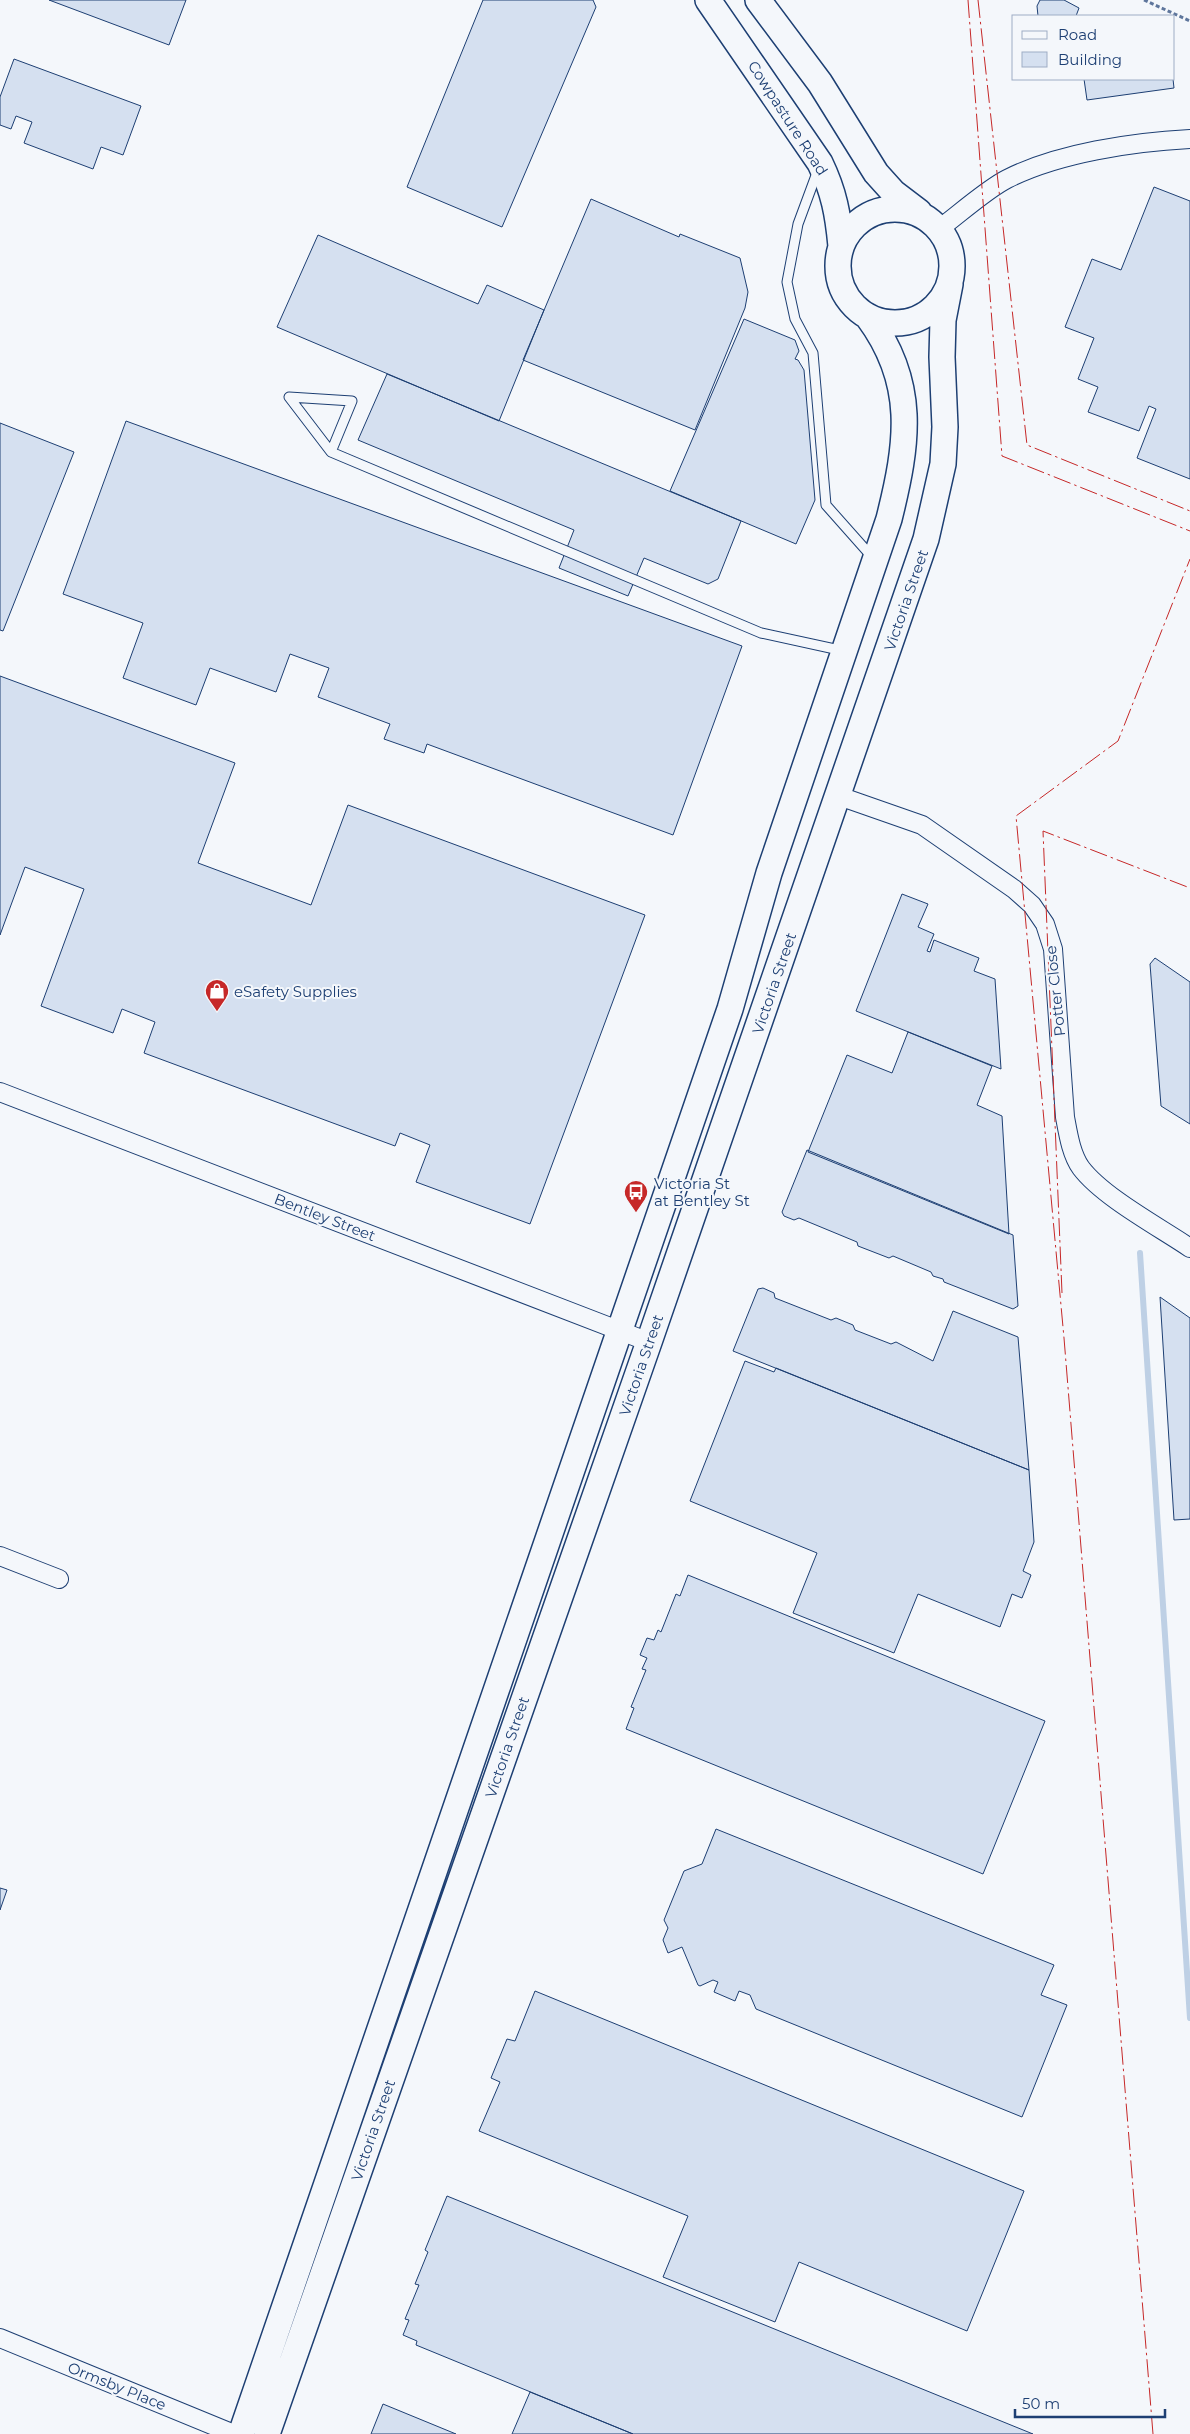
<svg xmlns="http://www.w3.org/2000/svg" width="1190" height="2434" viewBox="0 0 1190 2434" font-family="Montserrat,sans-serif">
<rect width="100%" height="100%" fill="#f4f7fb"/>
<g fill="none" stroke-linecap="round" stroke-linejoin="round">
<path stroke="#bed0e5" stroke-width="6" d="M1140,1253l50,765"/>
</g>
<path fill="#d5e0f0" stroke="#1d3f73" d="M49,0h137l-17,45z
M483,0h110l3,7 -94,220 -95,-40z
M1040,0h24l15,8 -3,8h-38l-1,-10z
M14,59l127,47 -18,49 -22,-8 -8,22 -69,-26 8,-21 -16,-6 -5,13 -11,-4v-28z
M1084,79h89l1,9 -87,12z
M1154,187l36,14v278l-53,-21 19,-49 -7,-3 -10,25 -51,-19 10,-25 -20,-8 16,-41 -29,-11 27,-68 29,11z
M591,199l88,38 1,-3 60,24 8,34 -3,16 -50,122 -172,-70z
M318,235l160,69 9,-19 57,25 -45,111 -222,-94z
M744,319l51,21 4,11 -4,8 3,1 6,10 11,130 -19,44 -126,-53z
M387,374l354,147 -23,58 -10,5 -64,-26 -16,38 -69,-28 15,-38 -216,-90z
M126,421l616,225 -69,189 -246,-91 -3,9 -40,-14 6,-15 -72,-27 11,-29 -39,-14 -14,38 -66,-24 -14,37 -73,-27 20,-55 -80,-29z
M0,423l74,29 -71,179 -3,-1z
M0,676l235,87 -37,100 113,42 37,-100 297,110 -115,309 -114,-42 14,-37 -30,-12 -5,13 -251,-93 11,-31 -33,-13 -9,24 -72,-27 43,-117 -59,-22 -25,68z
M902,894l26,10 -10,23 16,7 -7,17 3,1 4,-12 45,18 -5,13 21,8 6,90 -145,-58z
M1155,958l35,24v142l-29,-18 -11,-142z
M908,1032l84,34 -15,39 25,11 7,118 -201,-82 39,-97 45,18z
M807,1150l206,85 5,71 -5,3 -69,-27 -1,-3 -10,-3 -2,-4 -38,-16 -4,2 -31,-12 -1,-4 -58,-24 -5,2 -10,-4 -2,-4z
M763,1288l11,5 1,5 56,22 5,-2 17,7 2,5 36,14 5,-2 37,19 20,-50 65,26 11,133 -296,-119 25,-62z
M1160,1297l30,21v201l-16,1z
M745,1361l29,11 2,-4 253,102 5,72 -11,29 8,4 -9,23 -10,-4 -12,33 -82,-33 -24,59 -101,-40 24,-60 -127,-52z
M688,1575l357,146 -62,153 -357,-145 8,-21 -3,-1 15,-37 -4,-1 5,-11 -7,-3 7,-17 7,2 4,-10 3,2 15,-38 4,2z
M716,1829l338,136 -13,30 26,10 -45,112 -266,-108 -6,-14 -11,-4 -4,10 -21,-9 4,-10 -5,-2 -13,6 -2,-1 -16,-38 -14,6 -5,-13 5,-12 -4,-8 20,-49 18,-7z
M0,1888l7,2 -7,20z
M535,1991l489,200 -57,140 -168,-69 -24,60 -112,-45 25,-61 -209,-85 21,-49 -9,-4 16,-39 8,2z
M447,2196l586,238h-400l-217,-89 1,-4 -14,-6 6,-15 -4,-1 14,-34 -4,-1 13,-32 -3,-2z
M530,2392l103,42h-121z
M383,2404l73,30h-85z"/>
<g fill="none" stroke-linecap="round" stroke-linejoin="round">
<g stroke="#1d3f73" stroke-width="11">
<path id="service" d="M818,170l-20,54 -11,58 8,37 18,34 13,152 47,53
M331,452l-42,-55 63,4 -21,51 430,181 83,18"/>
</g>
<g stroke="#1d3f73" stroke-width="20">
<path id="minor" d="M939,229c19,-14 48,-40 68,-50 51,-26 126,-37 183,-40
M839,796l83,29 92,64 18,16 13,19 8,25 12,168c3,16 6,37 16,51 22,29 78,59 109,80
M0,1092l649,250
M0,1556l59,23
M0,2338l234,96"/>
</g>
<g stroke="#1d3f73" stroke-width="28">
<path id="secondary" d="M708,0l112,163c14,29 18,51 21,83
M758,0l62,83 56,90 18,20 25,19
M838 266a57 57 0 1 1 114 0a57 57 0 1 1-114 0Z
M241,2434l489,-1425 39,-136 120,-354c19,-76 28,-136 -21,-202
M267,2434l382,-1092 277,-803 17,-75 2,-37 -3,-70 1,-37 7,-36"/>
</g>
<path stroke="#5e769c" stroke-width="3" stroke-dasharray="4 2.5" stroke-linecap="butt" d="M1144,0l46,21"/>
<use href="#service" stroke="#f4f7fb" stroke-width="9"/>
<use href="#minor" stroke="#f4f7fb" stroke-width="18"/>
<use href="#secondary" stroke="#f4f7fb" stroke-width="25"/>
<path stroke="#c62828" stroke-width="1" stroke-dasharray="18 4 2.5 4" stroke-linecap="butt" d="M968,0l34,456 188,75
M978,0l49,445 163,66
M1062,1293l-19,-462 147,57
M1153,2434l-89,-1096 -48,-522 102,-75 72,-182"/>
</g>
<defs>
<g id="shop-pin" transform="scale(1.25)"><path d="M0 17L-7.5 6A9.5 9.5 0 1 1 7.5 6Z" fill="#c62828" stroke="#f4f7fb"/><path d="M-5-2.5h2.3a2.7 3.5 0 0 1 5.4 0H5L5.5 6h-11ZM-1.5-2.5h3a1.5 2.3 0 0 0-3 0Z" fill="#fff"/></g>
<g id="bus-pin" transform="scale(1.25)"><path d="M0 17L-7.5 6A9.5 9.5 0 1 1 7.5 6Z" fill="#c62828" stroke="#f4f7fb"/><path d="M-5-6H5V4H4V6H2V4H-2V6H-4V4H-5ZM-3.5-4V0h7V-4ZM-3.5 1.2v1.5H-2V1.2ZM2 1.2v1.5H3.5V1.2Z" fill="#fff"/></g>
</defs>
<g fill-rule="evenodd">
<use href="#shop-pin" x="217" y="991"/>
<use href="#bus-pin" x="636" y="1192"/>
</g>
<g text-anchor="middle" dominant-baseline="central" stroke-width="4" stroke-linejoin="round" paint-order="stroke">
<g font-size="15" fill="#1d3f73" stroke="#f4f7fb">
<text transform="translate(788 118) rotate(57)">Cowpasture Road</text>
<text transform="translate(906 600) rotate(-71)">Victoria Street</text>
<text transform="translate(774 983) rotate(-71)">Victoria Street</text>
<text transform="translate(1055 991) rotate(-96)">Potter Close</text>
<text transform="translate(325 1217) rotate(21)">Bentley Street</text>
<text transform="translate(641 1365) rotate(-71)">Victoria Street</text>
<text transform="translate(507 1747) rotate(-71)">Victoria Street</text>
<text transform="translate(373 2130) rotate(-71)">Victoria Street</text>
<text transform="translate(117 2386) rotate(22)">Ormsby Place</text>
</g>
<g font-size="15" fill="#1d3f73" stroke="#f4f7fb" text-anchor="start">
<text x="234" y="991">eSafety Supplies</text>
<text x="654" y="1183">Victoria St<tspan x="654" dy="17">at Bentley St</tspan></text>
</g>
</g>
<rect x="1012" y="15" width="162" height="65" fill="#f4f7fb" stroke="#9eadc5"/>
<rect x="1022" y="31" width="25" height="8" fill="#f4f7fb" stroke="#9eadc5"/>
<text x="1058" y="40" font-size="15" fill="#1d3f73">Road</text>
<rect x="1022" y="52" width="25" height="15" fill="#d5e0f0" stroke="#9eadc5"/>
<text x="1058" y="65" font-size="15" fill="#1d3f73">Building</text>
<path d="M1015 2409v8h150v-8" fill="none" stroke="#1d3f73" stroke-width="2.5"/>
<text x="1022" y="2409" font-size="15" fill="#1d3f73" stroke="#f4f7fb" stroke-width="4" paint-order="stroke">50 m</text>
</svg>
